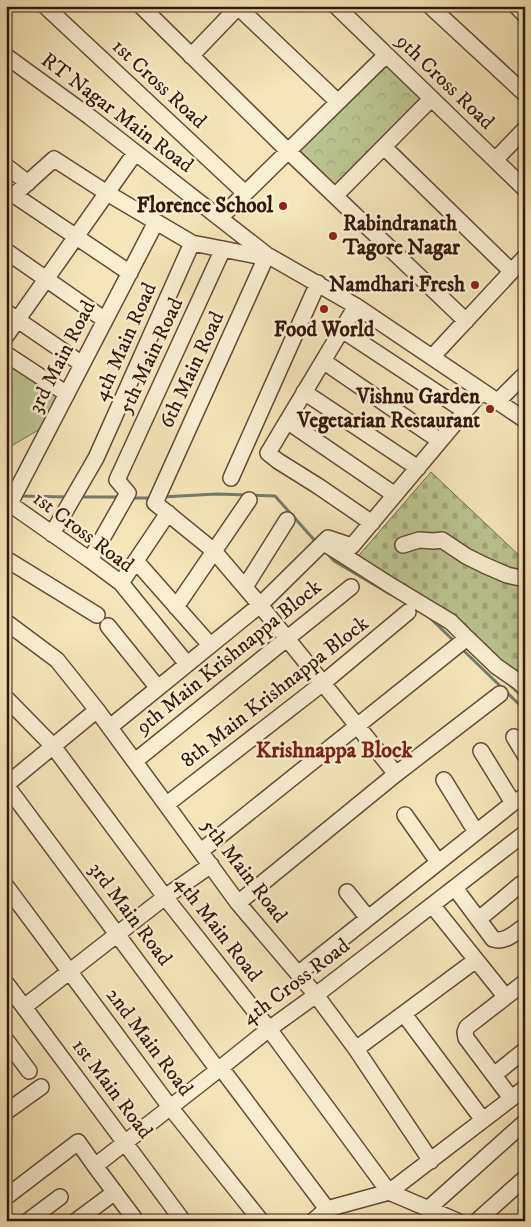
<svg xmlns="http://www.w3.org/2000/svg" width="531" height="1227" viewBox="0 0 531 1227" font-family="'IM FELL DW Pica',serif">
<defs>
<pattern id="forest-crowns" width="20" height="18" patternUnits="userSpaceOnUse" patternTransform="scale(1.25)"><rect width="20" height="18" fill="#bbc58f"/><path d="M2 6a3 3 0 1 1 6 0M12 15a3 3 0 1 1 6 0" fill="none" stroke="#a1a87a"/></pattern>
<pattern id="cemetery-stones" width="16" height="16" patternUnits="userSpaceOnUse" patternTransform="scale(1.25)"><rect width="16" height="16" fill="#bbc58f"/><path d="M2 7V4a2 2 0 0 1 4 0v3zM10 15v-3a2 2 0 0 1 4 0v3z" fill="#a1a87a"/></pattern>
</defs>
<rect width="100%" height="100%" fill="#f4e6b8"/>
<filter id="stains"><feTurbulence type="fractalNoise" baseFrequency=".004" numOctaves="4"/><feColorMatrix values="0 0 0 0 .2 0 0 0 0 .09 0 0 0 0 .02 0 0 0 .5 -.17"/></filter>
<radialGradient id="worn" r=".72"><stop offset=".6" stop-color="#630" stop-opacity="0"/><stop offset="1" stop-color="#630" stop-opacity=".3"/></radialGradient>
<path fill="#bbc58f" stroke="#776e4c" d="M6,354l58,41 -17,30 -41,24z"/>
<path fill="url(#forest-crowns)" stroke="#776e4c" d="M384,63l37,37 -87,88 -37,-37z"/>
<path fill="url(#cemetery-stones)" stroke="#776e4c" d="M431,472l94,89v140l-92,-89 -79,-51z"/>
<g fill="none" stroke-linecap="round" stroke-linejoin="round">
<path stroke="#737d69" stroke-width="3" d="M19,496l49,1
M79,497h42
M162,497l54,-3 59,2 42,47
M132,498h21
M325,551l9,10 56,33
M428,616l26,25
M462,649l63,61"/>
<g stroke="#634c36" stroke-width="18">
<path id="minor" d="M45,6l200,187
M141,6l147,145 178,170
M237,6l101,96
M336,6l189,183
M430,6l95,88
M516,6l9,9
M6,56l84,61 177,138 89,51 169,114
M191,56l47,-49
M384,147l127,124
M495,160l30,-31
M6,166l22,17
M14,195l116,78
M335,196l96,-97
M6,197l8,-2 40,-36 53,34 85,50 66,13 9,-1 -112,248 59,48 46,54 136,169
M220,218l166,-163
M6,251l99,69
M356,306l-88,147 10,8 40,25 54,37
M6,312l76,52
M342,330l123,81
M6,336l129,-183
M6,354l61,40
M432,357l93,-100
M323,361l117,80
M304,392l114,76
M498,401l27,-27
M287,421l108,74
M231,478l87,-195
M10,504l80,56 31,23 66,81
M6,511l150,-289
M52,534l44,-76 96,-215
M324,543l66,42 61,37 16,16
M403,545l16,-5 15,1 8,-1 24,16 18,9 23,10 18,4
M6,559l91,56
M90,560l38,-67 -11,-13 106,-231
M136,561l74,84
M121,583l47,-70
M245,587l42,-67
M176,607l73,-107
M6,622l51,38 40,50 141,193 78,92 40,54 75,112
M108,626l50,62
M6,698l47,48 112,151 104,132 120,163
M97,710l-91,75 212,285
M110,727l150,-122 68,-67 24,8 130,-155
M514,737l11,18
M481,751l32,52
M135,761l216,-174
M444,780l32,52
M167,804l156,-121 85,-71
M405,815l33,47
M201,851l266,-213 29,28 23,16 6,6
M6,886l164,221 91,114
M455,888l38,51c12,4 22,-6 32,-13
M347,892l21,26
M238,903l158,-129 104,-80
M432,905l73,91
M479,919l42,-35
M299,973l214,-170 12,-7
M6,983l177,238
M24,1007l141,-110 46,-32
M404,1014l79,106
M6,1040l23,31
M356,1049l120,-89
M221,1068l106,141
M494,1075l31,-25
M511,1098l-45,-60 -1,-6 2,-5 58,-45
M6,1112l35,-25
M95,1166l123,-96 51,-41 47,-34 209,-162
M389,1192l68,29
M6,1197l72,-55 17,24 39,52 -3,3
M429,1208l96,-86
M28,1221l32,-24
M76,1221l39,-29
M313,1221l14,-12 62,-17 136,-104
M477,1221l48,-43"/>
</g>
<use href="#minor" stroke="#f8efd1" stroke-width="15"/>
</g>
<g fill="#8f2418" stroke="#f8efd1" stroke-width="2">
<circle cx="283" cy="206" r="5"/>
<circle cx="333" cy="236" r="5"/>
<circle cx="475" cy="285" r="5"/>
<circle cx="324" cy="309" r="5"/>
<circle cx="490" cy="409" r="5"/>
</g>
<g text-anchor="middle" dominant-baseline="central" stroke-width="5" stroke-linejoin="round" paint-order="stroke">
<g font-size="21" fill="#33180a" stroke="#f8efd1">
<text transform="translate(445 82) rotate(44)">9th Cross Road</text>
<text transform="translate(159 84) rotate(43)">1st Cross Road</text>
<text transform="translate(117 113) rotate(37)">RT Nagar Main Road</text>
<text transform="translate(125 342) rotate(-66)">4th Main Road</text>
<text transform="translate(151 356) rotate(-65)">5th Main Road</text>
<text transform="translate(62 357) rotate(-63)">3rd Main Road</text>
<text transform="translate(192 370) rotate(-65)">6th Main Road</text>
<text transform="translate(83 532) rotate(37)">1st Cross Road</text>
<text transform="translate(229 657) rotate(-39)">9th Main Krishnappa Block</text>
<text transform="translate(275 692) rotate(-38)">8th Main Krishnappa Block</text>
<text transform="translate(244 871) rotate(52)">5th Main Road</text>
<text transform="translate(130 914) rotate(53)">3rd Main Road</text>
<text transform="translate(218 929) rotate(52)">4th Main Road</text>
<text transform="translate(296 982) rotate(-37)">4th Cross Road</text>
<text transform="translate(149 1042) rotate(53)">2nd Main Road</text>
<text transform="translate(112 1089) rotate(53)">1st Main Road</text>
</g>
<g font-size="21" font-weight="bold" fill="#33180a" stroke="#f8efd1" text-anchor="end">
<text x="273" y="206">Florence School</text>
<text x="343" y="224" text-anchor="start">Rabindranath<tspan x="343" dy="24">Tagore Nagar</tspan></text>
<text x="465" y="285">Namdhari Fresh</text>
<text x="324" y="330" text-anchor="middle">Food World</text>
<text x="480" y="397">Vishnu Garden<tspan x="480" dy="24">Vegetarian Restaurant</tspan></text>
</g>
<g font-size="22" font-weight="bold" fill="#7a1f14" stroke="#f8efd1">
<text x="334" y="750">Krishnappa Block</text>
</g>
</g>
<rect width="531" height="1227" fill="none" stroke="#f4e6b8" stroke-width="25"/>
<rect x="8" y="8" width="516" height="1212" fill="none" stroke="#33180a" stroke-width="2.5"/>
<rect x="12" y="12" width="506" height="1202" fill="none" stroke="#33180a"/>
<rect width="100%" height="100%" filter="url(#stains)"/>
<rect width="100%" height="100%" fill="url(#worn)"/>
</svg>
